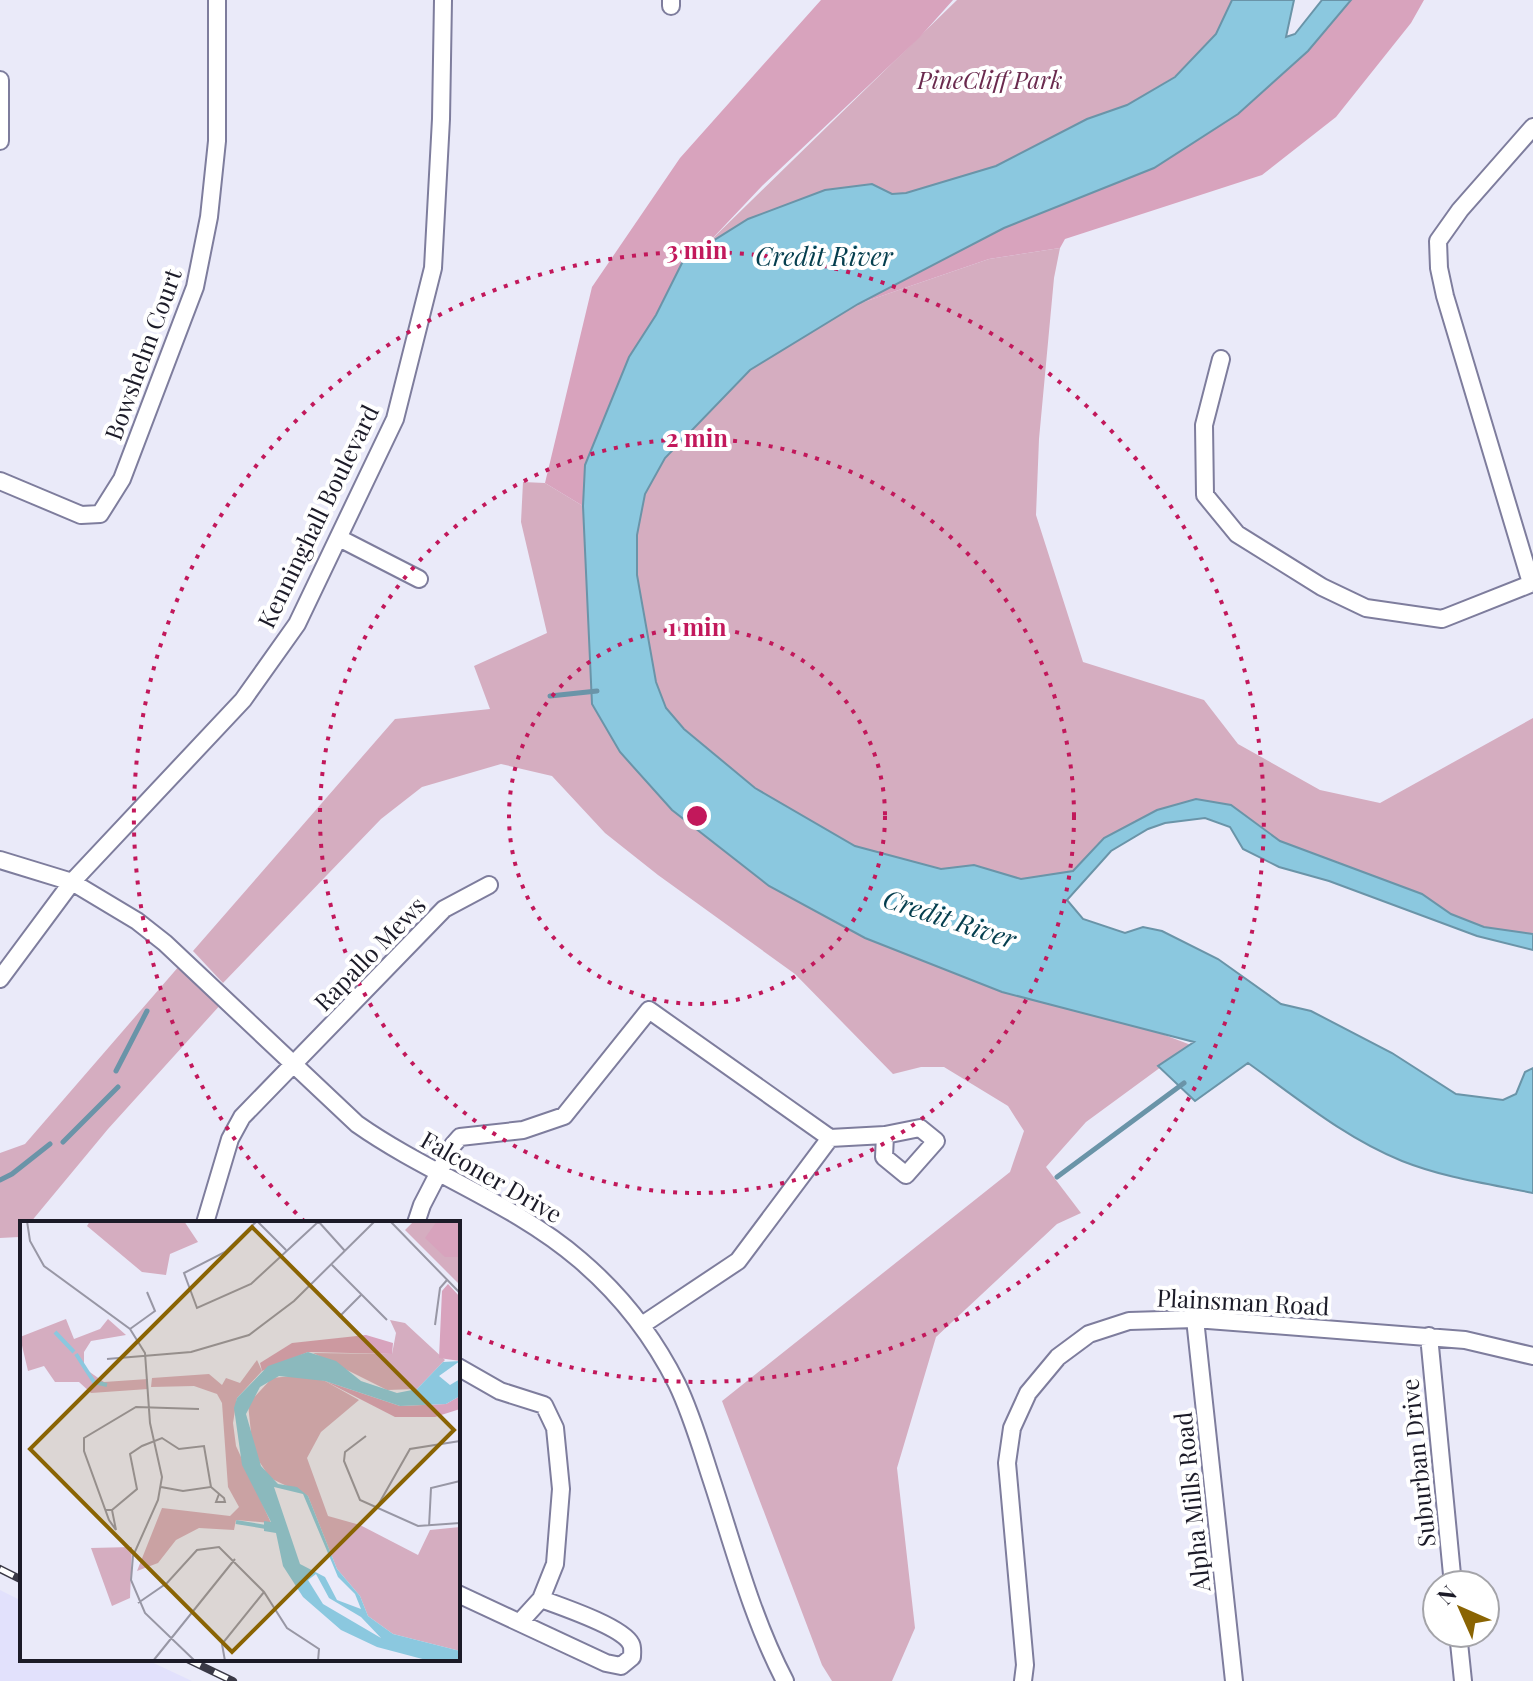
<svg xmlns="http://www.w3.org/2000/svg" width="1533" height="1681" viewBox="0 0 1533 1681" font-family="'Playfair Display',serif">
<rect width="100%" height="100%" fill="#eaeaf9"/>
<path fill="#e2e1fc" d="M0,1590l22,11v58h123l47,22h-192z"/>
<path fill="#d5adc0" d="M957,0h275l-16,34 -42,43 -47,28 -40,14 -91,47 -90,27 -14,1 -20,-10 -163,58z
M1060,248l-6,30 -15,161 -3,76 47,147 121,38 34,44 82,46 60,13 153,-85v216l-49,-7 -33,-13 -29,-20 -142,-53 -49,-36 -127,33 -31,33 -52,8 -47,-14 -33,4 -86,-23 -100,-58 -70,-59 -19,-21 -10,-26 -19,-107v-40l8,-41 20,-36 85,-88 108,-66 131,-45z
M523,482l22,1 38,23 9,198 177,182 96,52 137,54 152,39 37,14 -105,77 -40,45 35,46 -24,11 -121,113 -39,131 18,160 -23,53h-60l-10,-16 -100,-264 288,-229 14,-41 -16,-25 -64,-39h-23l-28,7 -98,-100 -137,-99 -53,-42 -53,-57 -51,-12 -79,23 -41,32 -158,164 -30,-32 202,-232 95,-10 -16,-43 73,-33 -26,-111z
M180,965l42,38 -114,126 -78,94h-8v10l-3,4 -19,1v-85l25,-9z"/>
<path fill="#d8a3bd" d="M821,0h132l-34,38 -157,148 -53,56 -25,17 -28,56 -27,42 -44,108 -2,41 -38,-23 47,-196 88,-129z
M1351,0h73l-13,23 -75,94 -74,58 -197,64 -5,9 -71,11 -131,45 146,-76 150,-60 84,-54 70,-63z"/>
<path fill="#8bc8df" stroke="#6a94a8" stroke-width="2" d="M1232,0h62l-8,37 9,-3 27,-34h29l-43,51 -70,63 -84,54 -150,60 -146,76 -108,66 -85,88 -20,36 -8,41v40l19,107 10,26 18,21 71,59 100,58 86,23 33,-4 47,14 52,-8 31,-33 53,-28 39,-11 35,6 49,36 142,53 29,20 33,13 49,7v16l-56,-14 -148,-55 -50,-14 -36,-18 -13,-22 -25,-9 -40,5 -17,6 -37,22 -44,49 16,19 42,14 18,-6 19,4 56,28 63,45 30,7 81,42 64,41 47,6 13,-6 9,-22 8,-4v125c-44,-9 -88,-15 -131,-32 -57,-23 -105,-63 -154,-98l-53,38 -37,-35 36,-24 -192,-50 -137,-54 -96,-52 -97,-76 -52,-58 -28,-48 -9,-198 2,-41 44,-108 27,-42 28,-56 64,-40 77,-29 47,-6 20,10 14,-1 90,-27 91,-47 40,-14 48,-28 41,-43z"/>
<g fill="none" stroke-linecap="round" stroke-linejoin="round">
<path stroke="#6a94a8" stroke-width="5" d="M550,696l47,-5
M116,1071l31,-60
M63,1142l55,-55
M1057,1177l127,-94
M0,1180l12,-6 38,-30"/>
<g stroke="#7e7d9d" stroke-width="20">
<path id="street" d="M671,6v-6
M0,80v61
M1221,359l-17,66 1,70 32,39 85,53 44,21 76,11 91,-36
M0,481l81,34 19,-1 22,-35 73,-192 14,-70 8,-76v-141
M339,538l80,41
M1531,583l-86,-287 -6,-28 -1,-27 22,-31 73,-83
M0,860l72,22 65,39 28,22 192,181c71,50 157,79 223,136 41,35 73,76 97,124 14,29 23,60 33,91 23,69 41,141 75,206
M0,979l72,-97 171,-182 54,-76 98,-205 38,-151 8,-149 2,-119
M830,1138l55,-3 35,-7 16,13 -30,34 -22,-18 1,-22
M205,1223l25,-84 12,-22 202,-208 45,-24
M416,1223l6,-18 31,-60 7,-8 63,-7 41,-14 85,-106 181,128 -92,123 -96,64
M1195,1319l39,362
M1429,1336l24,249
M458,1367l42,24 44,14 11,23 6,61 -6,75 -14,35
M458,1594l148,69 15,3 11,-9c0,-4 1,-9 -1,-13 -8,-17 -71,-38 -90,-45l-21,23
M1458,1633l5,48
M1023,1681l2,-16 -18,-202 5,-35 16,-35 30,-36 31,-23 40,-13 66,-2 270,21 68,16"/>
</g>
<use href="#street" stroke="#fff" stroke-width="16"/>
<g stroke="#3a3946" stroke-width="8">
<path id="rail" d="M0,1569l22,11
M187,1659l46,22"/>
</g>
<use href="#rail" stroke="#fff" stroke-width="5" stroke-dasharray="15" stroke-linecap="butt"/>
</g>
<g fill="none" stroke="#c2185b" stroke-width="4" stroke-dasharray="4 8">
<circle cx="697" cy="816" r="188"/>
<circle cx="697" cy="816" r="377"/>
<path d="M305 1222A565 565 0 1 1 458 1328"/>
</g>
<g text-anchor="middle" dominant-baseline="central" stroke-width="8" stroke-linejoin="round" paint-order="stroke">
<g font-size="24" font-style="italic" fill="#6a2a4e" stroke="#fff">
<text x="990" y="79">PineCliff Park</text>
</g>
<g font-size="24" fill="#1c1b28" stroke="#fff">
<text transform="translate(142 354) rotate(-70)">Bowshelm Court</text>
<text transform="translate(317 516) rotate(-64)">Kenninghall Boulevard</text>
<text transform="translate(369 953) rotate(-46)">Rapallo Mews</text>
<text transform="translate(492 1176) rotate(30)">Falconer Drive</text>
<text transform="translate(1243 1301) rotate(3)">Plainsman Road</text>
<text transform="translate(1417 1463) rotate(-96)">Suburban Drive</text>
<text transform="translate(1191 1502) rotate(-96)">Alpha Mills Road</text>
</g>
<g font-size="26" font-style="italic" fill="#053e4e" stroke="#fff">
<text x="824" y="255">Credit River</text>
<text transform="translate(950 918) rotate(18)">Credit River</text>
</g>
</g>
<g transform="translate(20 1221)">
<rect width="440" height="440" fill="#eaeaf9"/>
<path d="M70,0h94l14,21 -28,12 -4,21 -24,-3 -55,-46zM394,0h46v64l-55,-55zM46,98l8,20 26,-10 8,-10 18,16 -35,6 -7,11v16l20,14 44,-3v10l-57,4 -12,-11h-24l-11,-16 -16,5 -8,-34zM370,99l15,3 40,37 -28,29 -30,1 -74,-37 79,1 4,-21zM237,139l5,11 -25,27 -4,25 3,23 35,77 -35,-3 -2,10 -35,-2 -23,12 -18,23 -21,8 25,-63 68,8 9,-9 -11,-20 -6,-84 -5,-9 -23,-8 -43,1 1,-9 57,-4 13,11 4,-7 14,5zM282,154l23,6 34,19 -38,32 -14,26 21,58 32,9 58,30 12,-25 30,-3v124l-67,-17 -25,-18 -8,-20 -23,-27 -29,-73 -38,-18 -17,-26 -5,-48 24,-26zM112,326l-2,51 -18,8 -21,-58z" fill="#d5adc0"/>
<path d="M417,0h23v36h-15l-20,-19zM428,63l12,13v64l-21,-3 3,-67zM346,114l27,8 -1,11 -84,-2 -46,19 -2,-8 32,-20zM305,160l75,25 46,-2 14,-8v13l-25,8h-40z" fill="#d8a3bd"/>
<path d="M288,131l28,9 25,20 36,12 20,-4 26,-27 17,-1 -21,15 11,9 10,-6v17l-14,8 -46,2 -75,-25 -46,-5 -19,11 -14,27 15,52 17,18 19,3 11,9 29,73 23,27 8,20 25,18 67,17v10h-30l-53,-14 -36,-17 -38,-33 -20,-31 -7,-33 -12,-2v-10l7,1 -29,-57 -8,-57 3,-10 31,-32zM254,266l29,7 35,83 17,17 6,15 -24,-9 -12,-23 -25,-13zM296,353l13,24 32,19 20,21 -58,-34 -15,-24z" fill="#8bc8df" fill-rule="evenodd"/>
<path fill="none" stroke="#8bc8df" stroke-width="4" d="M35,111l19,20M56,133l18,28 13,3M216,301l30,5"/>
<path fill="none" stroke="#9897a5" stroke-width="2" d="M7,0l3,20 14,25 86,63 15,24 5,70 12,54 -4,23 -25,56 -2,24 14,33 50,48M237,0l-32,31 -41,21 13,35 54,-24 67,-62M237,0l29,29M298,0l27,30M370,0l70,72M312,44l55,55M319,96l22,-22M415,104l5,-37 7,-8M110,108l25,-18 -8,-19M87,138l84,-7 58,-17 45,-34 81,-80M346,215l-21,16 -1,9 16,39 58,26 42,-3M191,266l13,11 1,4h-9l3,-8M357,286l33,-58 50,-8M86,289h6l4,20 -7,-10 -25,-69v-13l52,-31 63,2M92,289l25,-21 -7,-35 12,-8 20,-8 17,11 25,-3 7,41 -28,4 -22,-4M409,306l2,-39 29,-7M118,382l29,-20 30,-33 22,-3 45,45 23,36 32,21 -1,12M133,440l82,-102M205,440l-3,-17 42,-52"/>
<path fill="#8a6403" fill-opacity="0.15" stroke="#8a6403" stroke-width="4" d="M232,6l202,203 -222,222 -202,-203z"/>
<rect width="440" height="440" fill="none" stroke="#1c1b28" stroke-width="4"/>
</g>
<circle cx="697" cy="816" r="12" fill="#c2185b" stroke="#fff" stroke-width="4"/>
<g font-size="24" text-anchor="middle" font-weight="bold" fill="#c2185b" stroke="#fff" stroke-width="8" stroke-linejoin="round" paint-order="stroke">
<text x="697" y="259">3 min</text>
<text x="697" y="447">2 min</text>
<text x="697" y="636">1 min</text>
</g>
<g transform="translate(1461 1609) rotate(315)"><circle r="38" fill="#ffffff" stroke="#a4a4a9" stroke-width="2"/>
<path d="M0-6L14 30L0 20L-14 30Z" fill="#8a6403"/>
<text y="-12" font-size="22" font-weight="bold" text-anchor="middle" fill="#1c1b28">N</text>
</g>
</svg>
